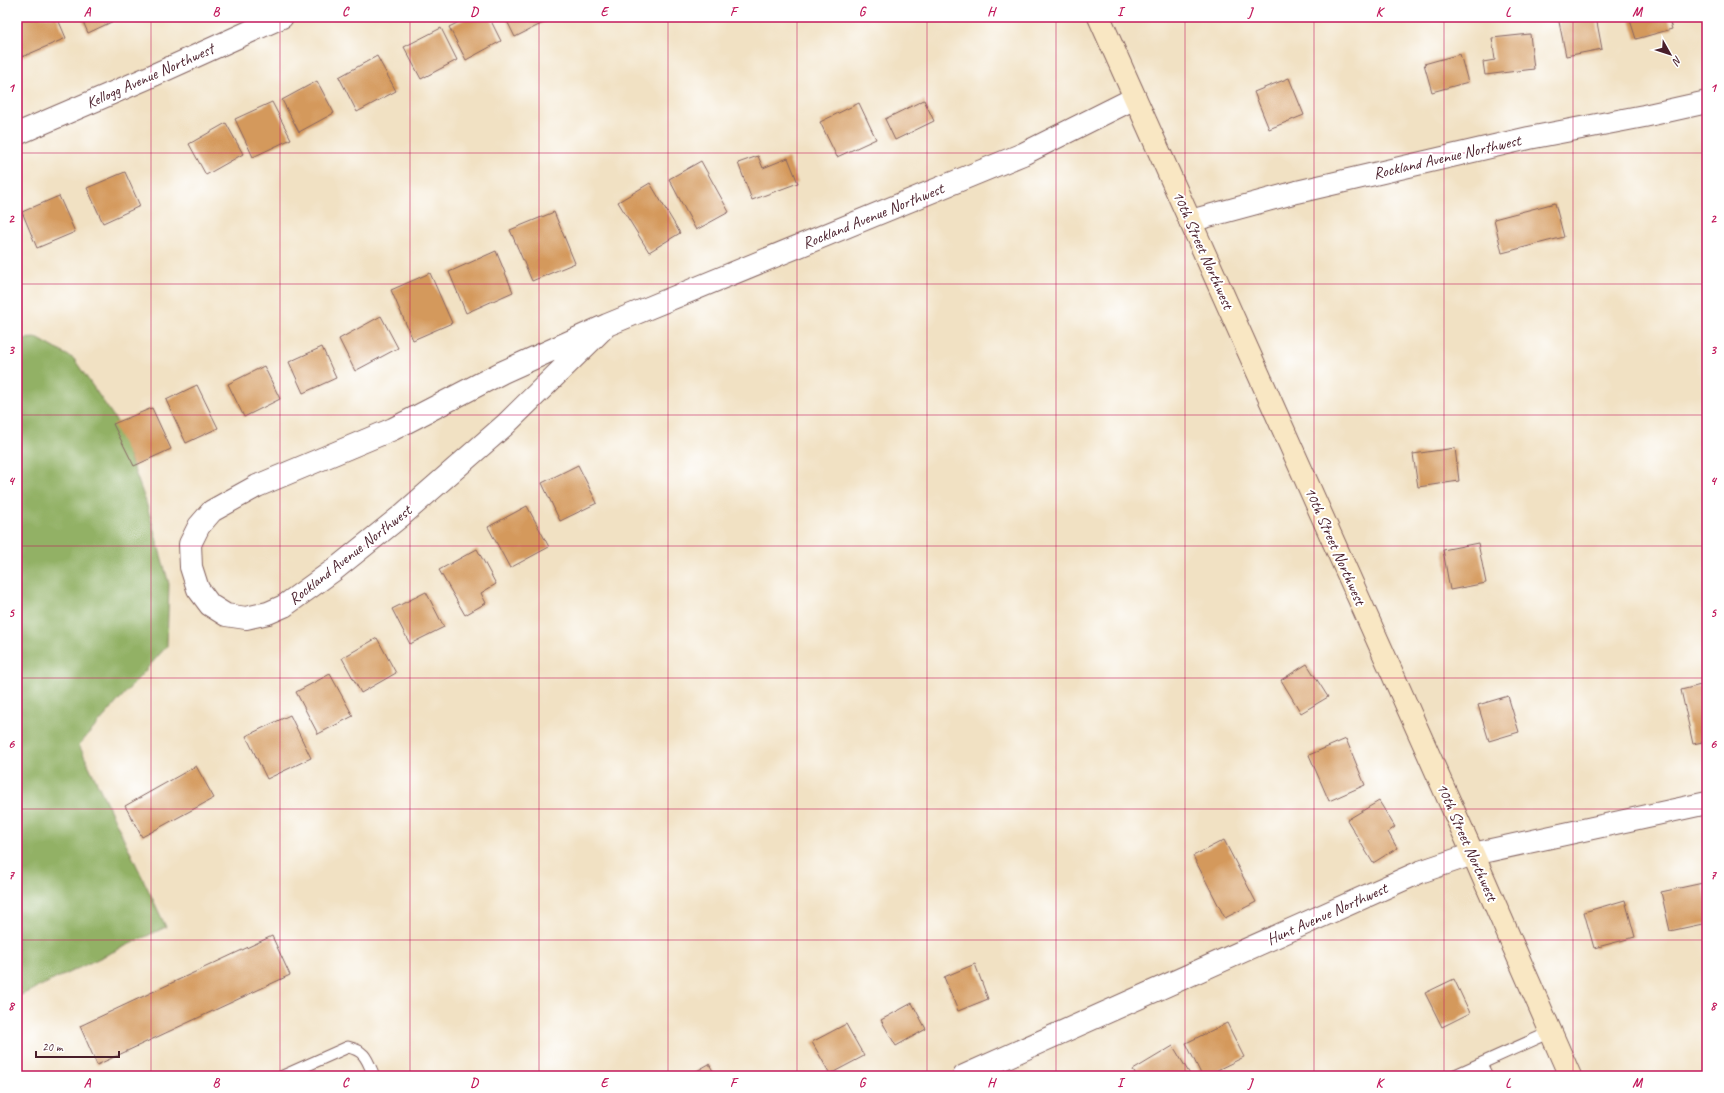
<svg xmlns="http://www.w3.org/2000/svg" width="1724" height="1093" viewBox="0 0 1724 1093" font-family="Caveat,sans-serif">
<rect width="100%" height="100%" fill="#fff"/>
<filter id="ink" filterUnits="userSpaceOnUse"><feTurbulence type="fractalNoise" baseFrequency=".025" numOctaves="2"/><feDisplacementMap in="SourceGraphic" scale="8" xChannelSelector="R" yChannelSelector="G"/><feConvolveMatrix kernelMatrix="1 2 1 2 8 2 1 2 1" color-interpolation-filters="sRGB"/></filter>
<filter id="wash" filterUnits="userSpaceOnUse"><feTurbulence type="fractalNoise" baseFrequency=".012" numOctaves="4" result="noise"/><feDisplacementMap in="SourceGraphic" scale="16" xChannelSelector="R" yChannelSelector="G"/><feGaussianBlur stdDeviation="0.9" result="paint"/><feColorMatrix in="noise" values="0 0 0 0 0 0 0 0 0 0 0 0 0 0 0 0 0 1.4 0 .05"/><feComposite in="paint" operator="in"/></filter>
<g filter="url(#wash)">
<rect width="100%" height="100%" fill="#f1e1c3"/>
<path fill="#92b165" stroke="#6e6848" d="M37,338l37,21 42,61 30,82 23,82 -2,62 -88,99 87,182 -149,70v-658z"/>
<g id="blocks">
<path fill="#d4995c" d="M17,17h40l9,21 -44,19 -5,-12z
M81,17h41l-34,16z
M469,17h20l12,24 -35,19 -17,-33z
M505,17h45l1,2 -36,18z
M1558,17h38l6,32 -36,7z
M1629,17h39l4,12 -36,10z
M441,28l16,32 -36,19 -17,-32z
M1530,34l4,35 -49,6 -2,-13 12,-2 -3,-22z
M1460,54l8,28 -36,10 -8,-28z
M377,56l19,35 -39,21 -18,-35z
M1289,78l15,37 -35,14 -15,-37z
M317,81l17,32 -35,19 -17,-32z
M924,100l10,21 -39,19 -10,-21z
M272,102l19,37 -38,18 -18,-38z
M859,103l17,36 -39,18 -17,-35z
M226,123l17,31 -37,21 -17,-31z
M758,156l5,12 25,-10 10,25 -46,17 -14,-37z
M701,161l28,51 -33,18 -27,-51z
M125,172l15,34 -37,17 -16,-35z
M650,183l30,50 -31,19 -31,-50z
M59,196l16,36 -38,16 -15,-36z
M1555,203l9,34 -62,16 -8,-34z
M554,212l21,51 -43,18 -22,-51z
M496,251l17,41 -47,21 -17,-41z
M430,273l22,50 -39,17 -22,-50z
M381,316l17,32 -43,23 -16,-32z
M322,347l14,31 -33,15 -14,-31z
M264,366l16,33 -36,18 -16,-33z
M197,385l21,43 -32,15 -20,-43z
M152,408l19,41 -37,17 -21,-42z
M1455,448l4,33 -41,6 -5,-33z
M578,465l19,38 -37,18 -18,-38z
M527,506l22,41 -39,21 -22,-41z
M1478,543l8,40 -36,7 -7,-40z
M477,549l19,35 -15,9 5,10 -21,12 -26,-45z
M426,592l18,35 -34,17 -18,-35z
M377,638l19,35 -35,20 -19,-35z
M1307,664l21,33 -27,16 -20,-33z
M330,674l23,42 -35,18 -22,-42z
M1701,685l3,16 3,-1v41l-14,3 -12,-54z
M1508,696l11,36 -30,9 -11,-36z
M290,715l21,43 -44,21 -21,-43z
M1346,739l19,46 -36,16 -20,-46z
M196,766l18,32 -72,39 -17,-31z
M1379,801l16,26 -7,5 9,16 -24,15 -26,-43z
M1224,840l32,62 -31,16 -32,-62z
M1703,883l4,19v21l-37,8 -9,-39z
M1625,900l10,37 -41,11 -10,-36z
M272,936l18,39 -193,90 -17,-39z
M975,964l13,35 -30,12 -14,-34z
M1454,979l16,34 -28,14 -17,-34z
M912,1003l14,26 -30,17 -15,-26z
M1227,1023l17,34 -39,19h-3l-16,-33z
M846,1024l18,32 -34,18 -18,-32z
M1173,1046l18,30h-55l-3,-6z
M709,1064l7,12h-28z"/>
</g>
</g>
<g filter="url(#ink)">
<use href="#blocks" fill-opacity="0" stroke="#846360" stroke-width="1"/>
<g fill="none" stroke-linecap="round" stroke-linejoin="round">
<g stroke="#846360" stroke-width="13">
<path id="lane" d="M1481,1064l6,12
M283,1076l65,-29c18,4 19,13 26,29
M1453,1076l98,-44"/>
</g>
<g stroke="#846360" stroke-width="24">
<path id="street" d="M17,134l128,-55 137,-62
M1190,221l107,-29 232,-54 115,-22 63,-14
M607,325l-102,100 -104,91 -67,54 -50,36 -16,7 -22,5 -20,-3 -16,-10 -12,-16 -7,-22 -1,-23 9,-18 13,-15 45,-25 136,-57 110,-57z
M607,325l416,-171 112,-56
M964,1076l456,-204 53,-18 234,-51"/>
</g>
<g stroke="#846360" stroke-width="24">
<path id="secondary" d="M1099,17l374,837 97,222"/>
</g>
<use href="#lane" stroke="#fff" stroke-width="11"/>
<use href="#street" stroke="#fff" stroke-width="22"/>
<use href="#secondary" stroke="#f9e7c3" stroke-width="22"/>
</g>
</g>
<path fill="none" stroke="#c2185b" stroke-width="1" stroke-opacity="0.55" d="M151,17v1059M280,17v1059M410,17v1059M539,17v1059M668,17v1059M797,17v1059M927,17v1059M1056,17v1059M1185,17v1059M1314,17v1059M1444,17v1059M1573,17v1059M17,153h1690M17,284h1690M17,415h1690M17,546h1690M17,678h1690M17,809h1690M17,940h1690"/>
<g text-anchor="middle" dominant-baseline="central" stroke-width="4" stroke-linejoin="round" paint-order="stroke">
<g font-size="16" fill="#4a1f2b" stroke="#fff">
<text transform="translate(150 76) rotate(-24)">Kellogg Avenue Northwest</text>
<text transform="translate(1447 157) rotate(-13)">Rockland Avenue Northwest</text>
<text transform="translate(873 216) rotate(-22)">Rockland Avenue Northwest</text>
<text transform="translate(1203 250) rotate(66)">10th Street Northwest</text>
<text transform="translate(1335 546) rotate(66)">10th Street Northwest</text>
<text transform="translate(350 555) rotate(-38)">Rockland Avenue Northwest</text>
<text transform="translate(1467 842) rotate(66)">10th Street Northwest</text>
<text transform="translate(1327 914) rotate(-24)">Hunt Avenue Northwest</text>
</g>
</g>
<rect width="1724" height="1093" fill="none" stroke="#fff" stroke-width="44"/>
<g transform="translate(1670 54) rotate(129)" stroke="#ffffff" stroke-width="3" paint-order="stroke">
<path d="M0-3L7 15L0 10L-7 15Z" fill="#4a1f2b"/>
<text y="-6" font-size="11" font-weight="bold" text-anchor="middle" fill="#4a1f2b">N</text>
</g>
<path d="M36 1051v6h83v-6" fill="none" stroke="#4a1f2b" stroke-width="2"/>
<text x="42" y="1051" font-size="12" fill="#4a1f2b" stroke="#ffffff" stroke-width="3" paint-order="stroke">20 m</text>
<rect x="22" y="22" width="1680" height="1049" fill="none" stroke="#c2185b" stroke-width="1.5"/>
<g font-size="13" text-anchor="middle" font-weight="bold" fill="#c2185b">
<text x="87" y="16">A</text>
<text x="216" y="16">B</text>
<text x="345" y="16">C</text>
<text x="474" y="16">D</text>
<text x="604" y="16">E</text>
<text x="733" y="16">F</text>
<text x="862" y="16">G</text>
<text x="991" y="16">H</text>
<text x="1120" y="16">I</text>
<text x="1250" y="16">J</text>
<text x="1379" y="16">K</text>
<text x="1508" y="16">L</text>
<text x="1637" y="16">M</text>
<text x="11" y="92">1</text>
<text x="1713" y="92">1</text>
<text x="11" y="223">2</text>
<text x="1713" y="223">2</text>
<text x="11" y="354">3</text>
<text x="1713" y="354">3</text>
<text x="11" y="485">4</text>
<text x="1713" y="485">4</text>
<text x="11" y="617">5</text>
<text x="1713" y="617">5</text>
<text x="11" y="748">6</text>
<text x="1713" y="748">6</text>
<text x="11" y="879">7</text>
<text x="1713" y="879">7</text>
<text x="11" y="1010">8</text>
<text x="1713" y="1010">8</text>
<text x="87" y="1087">A</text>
<text x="216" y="1087">B</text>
<text x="345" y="1087">C</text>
<text x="474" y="1087">D</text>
<text x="604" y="1087">E</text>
<text x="733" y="1087">F</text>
<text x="862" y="1087">G</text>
<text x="991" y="1087">H</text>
<text x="1120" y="1087">I</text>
<text x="1250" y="1087">J</text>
<text x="1379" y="1087">K</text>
<text x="1508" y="1087">L</text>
<text x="1637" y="1087">M</text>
</g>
</svg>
